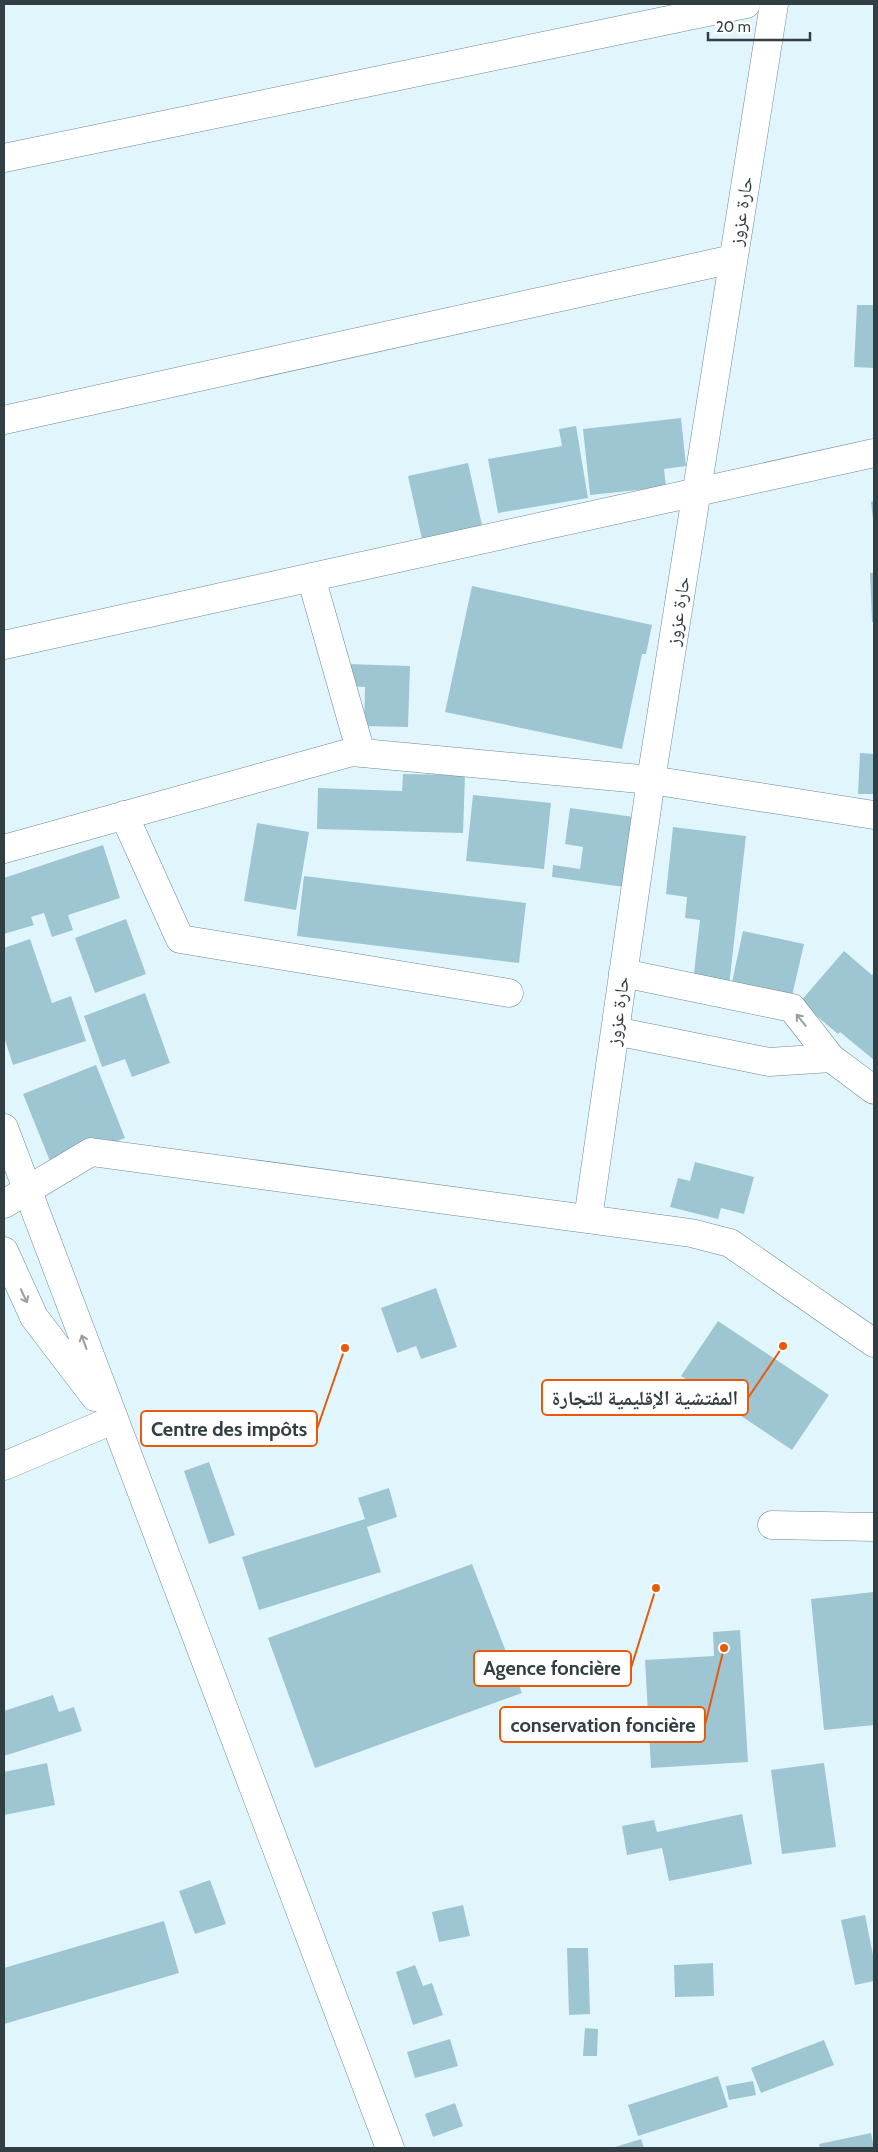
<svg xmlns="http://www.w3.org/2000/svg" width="878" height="2152" viewBox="0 0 878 2152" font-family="Cabin,'Noto Naskh Arabic',sans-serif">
<rect width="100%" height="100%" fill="#e1f6fc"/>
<path fill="#9ec6d2" d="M857,305h17v63l-20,-1z
M681,418l5,48 -22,3 2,18 -76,8 -7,-66z
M576,426l12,72 -90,15 -10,-54 74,-13 -3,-17z
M468,463l14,62 -60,14 -14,-63z
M874,501v18h-1l-2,-17z
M870,573h4v49h-2z
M472,586l180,39 -6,29h-4l-20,95 -177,-37z
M346,664l64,2 -2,61 -44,-1 1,-39 -20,-1z
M860,753l14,1v40h-16z
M403,774l62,1 -2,58 -146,-4 1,-41 84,3z
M473,795l78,8 -7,66 -78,-8z
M570,808l64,9 -10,70 -72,-10 1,-12 27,4 3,-22 -18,-3z
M257,823l52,9 -13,78 -52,-9z
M673,827l73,9 -17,150 -36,-4 7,-62 -15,-2 2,-21 -21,-3z
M103,845l17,53 -52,17 5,15 -21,7 -8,-24 -13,4 3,8 -30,9v-56z
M304,876l222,27 -7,60 -222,-27z
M126,919l20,55 -51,19 -20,-55z
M743,931l61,13 -12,52 -60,-14z
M30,939l22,64 19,-7 15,45 -73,24 -9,-28v-89z
M844,951l28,24 2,-3v88l-34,-28 -2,2 -38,-32z
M145,993l25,70 -38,14 -7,-18 -23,8 -18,-51z
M96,1065l29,73 -73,28 -29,-72z
M695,1162l59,15 -10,37 -23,-6 -3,11 -48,-12 8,-29 12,3z
M436,1288l21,59 -36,12 -5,-13 -19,7 -16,-45z
M718,1321l111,74 -37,55 -111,-74z
M209,1462l26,73 -26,9 -25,-73z
M389,1488l8,29 -30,10 14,45 -122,38 -17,-53 123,-38 -7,-21z
M472,1564l50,129 -207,75 -47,-130z
M874,1592v133l-50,5 -13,-131z
M740,1630l8,132 -97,6 -6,-108 69,-4 -1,-24z
M53,1695l6,17 15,-5 8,24 -78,25v-45z
M47,1763l8,42 -51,10v-43z
M824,1763l12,84 -54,7 -11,-84z
M742,1814l10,50 -83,17 -7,-33 -35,7 -5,-29 32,-6 3,12z
M210,1880l16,44 -31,10 -16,-43z
M463,1905l7,31 -31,6 -7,-30z
M865,1915l9,45v21l-19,4 -14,-65z
M164,1921l15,52 -175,51v-56z
M567,1948h21l2,66 -21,1z
M713,1963l1,33 -39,1 -1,-32z
M415,1965l8,21 9,-3 11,32 -30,10 -17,-53z
M585,2028l13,1 -1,27h-14z
M450,2039l8,27 -43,12 -8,-26z
M824,2040l10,25 -73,28 -10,-25z
M718,2076l10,31 -90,29 -10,-31z
M753,2081l3,14 -27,5 -3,-14z
M455,2103l8,23 -30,11 -8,-23z
M871,2133l3,15h-54l-1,-4z
M641,2139l3,9h-32z"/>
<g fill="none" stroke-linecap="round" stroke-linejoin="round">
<g stroke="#6a8a94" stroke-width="29">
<path id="street" d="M4,420l729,-161
M311,577l50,176
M4,645l870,-192
M124,815l56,124 329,54
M4,849l348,-97 299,28 223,35
M623,973l169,35 39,50 43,32
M615,1031l154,31 62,-4
M4,1204l87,-52 600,81 39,10 144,100
M588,1219l63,-439 123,-776
M4,1466l109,-46
M772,1525l102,2"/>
</g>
<g stroke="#6a8a94" stroke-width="29">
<path id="primary" d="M4,158l742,-154
M4,1128l386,1020
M4,1251l30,66 61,80"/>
</g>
<use href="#street" stroke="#fff" stroke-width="28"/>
<use href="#primary" stroke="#fff" stroke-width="28"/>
</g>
<defs><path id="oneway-shaft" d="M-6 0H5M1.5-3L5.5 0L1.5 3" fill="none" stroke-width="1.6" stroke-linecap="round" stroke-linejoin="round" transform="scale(1.25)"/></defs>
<g stroke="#989fa1">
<use href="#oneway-shaft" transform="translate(801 1020) rotate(-129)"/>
<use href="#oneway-shaft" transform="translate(24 1296) rotate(65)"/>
<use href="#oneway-shaft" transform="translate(84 1342) rotate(-110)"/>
</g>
<g text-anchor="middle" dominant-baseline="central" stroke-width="4" stroke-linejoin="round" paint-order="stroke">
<g font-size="19" fill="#313f43" stroke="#fff">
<text transform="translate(741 211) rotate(-81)">حارة عزوز</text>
<text transform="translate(678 611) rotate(-81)">حارة عزوز</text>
<text transform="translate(618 1011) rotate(-82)">حارة عزوز</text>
</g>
</g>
<path fill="none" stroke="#e8590c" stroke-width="2" d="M783 1346L748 1398M345 1348L317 1429M656 1588L631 1668M724 1648L705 1725"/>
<g fill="#e8590c" stroke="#fff" stroke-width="2">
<circle cx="783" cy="1346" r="5"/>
<circle cx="345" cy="1348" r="5"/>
<circle cx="656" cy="1588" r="5"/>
<circle cx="724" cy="1648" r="5"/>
</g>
<g fill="#fff" stroke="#e8590c" stroke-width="2">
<rect x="542" y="1380" width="206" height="35" rx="5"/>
<rect x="141" y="1411" width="176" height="35" rx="5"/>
<rect x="474" y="1651" width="157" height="35" rx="5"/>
<rect x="500" y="1707" width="205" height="35" rx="5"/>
</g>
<g font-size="20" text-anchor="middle" font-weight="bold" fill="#313f43">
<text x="645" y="1405">المفتشية الإقليمية للتجارة</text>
<text x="229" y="1436">Centre des impôts</text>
<text x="552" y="1675">Agence foncière</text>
<text x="603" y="1732">conservation foncière</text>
</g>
<rect width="878" height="2152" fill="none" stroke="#313f43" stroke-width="10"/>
<path d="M708 32v8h102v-8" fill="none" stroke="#313f43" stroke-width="2.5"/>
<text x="716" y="32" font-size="15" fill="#313f43" stroke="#ffffff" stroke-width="4" paint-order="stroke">20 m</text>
</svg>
